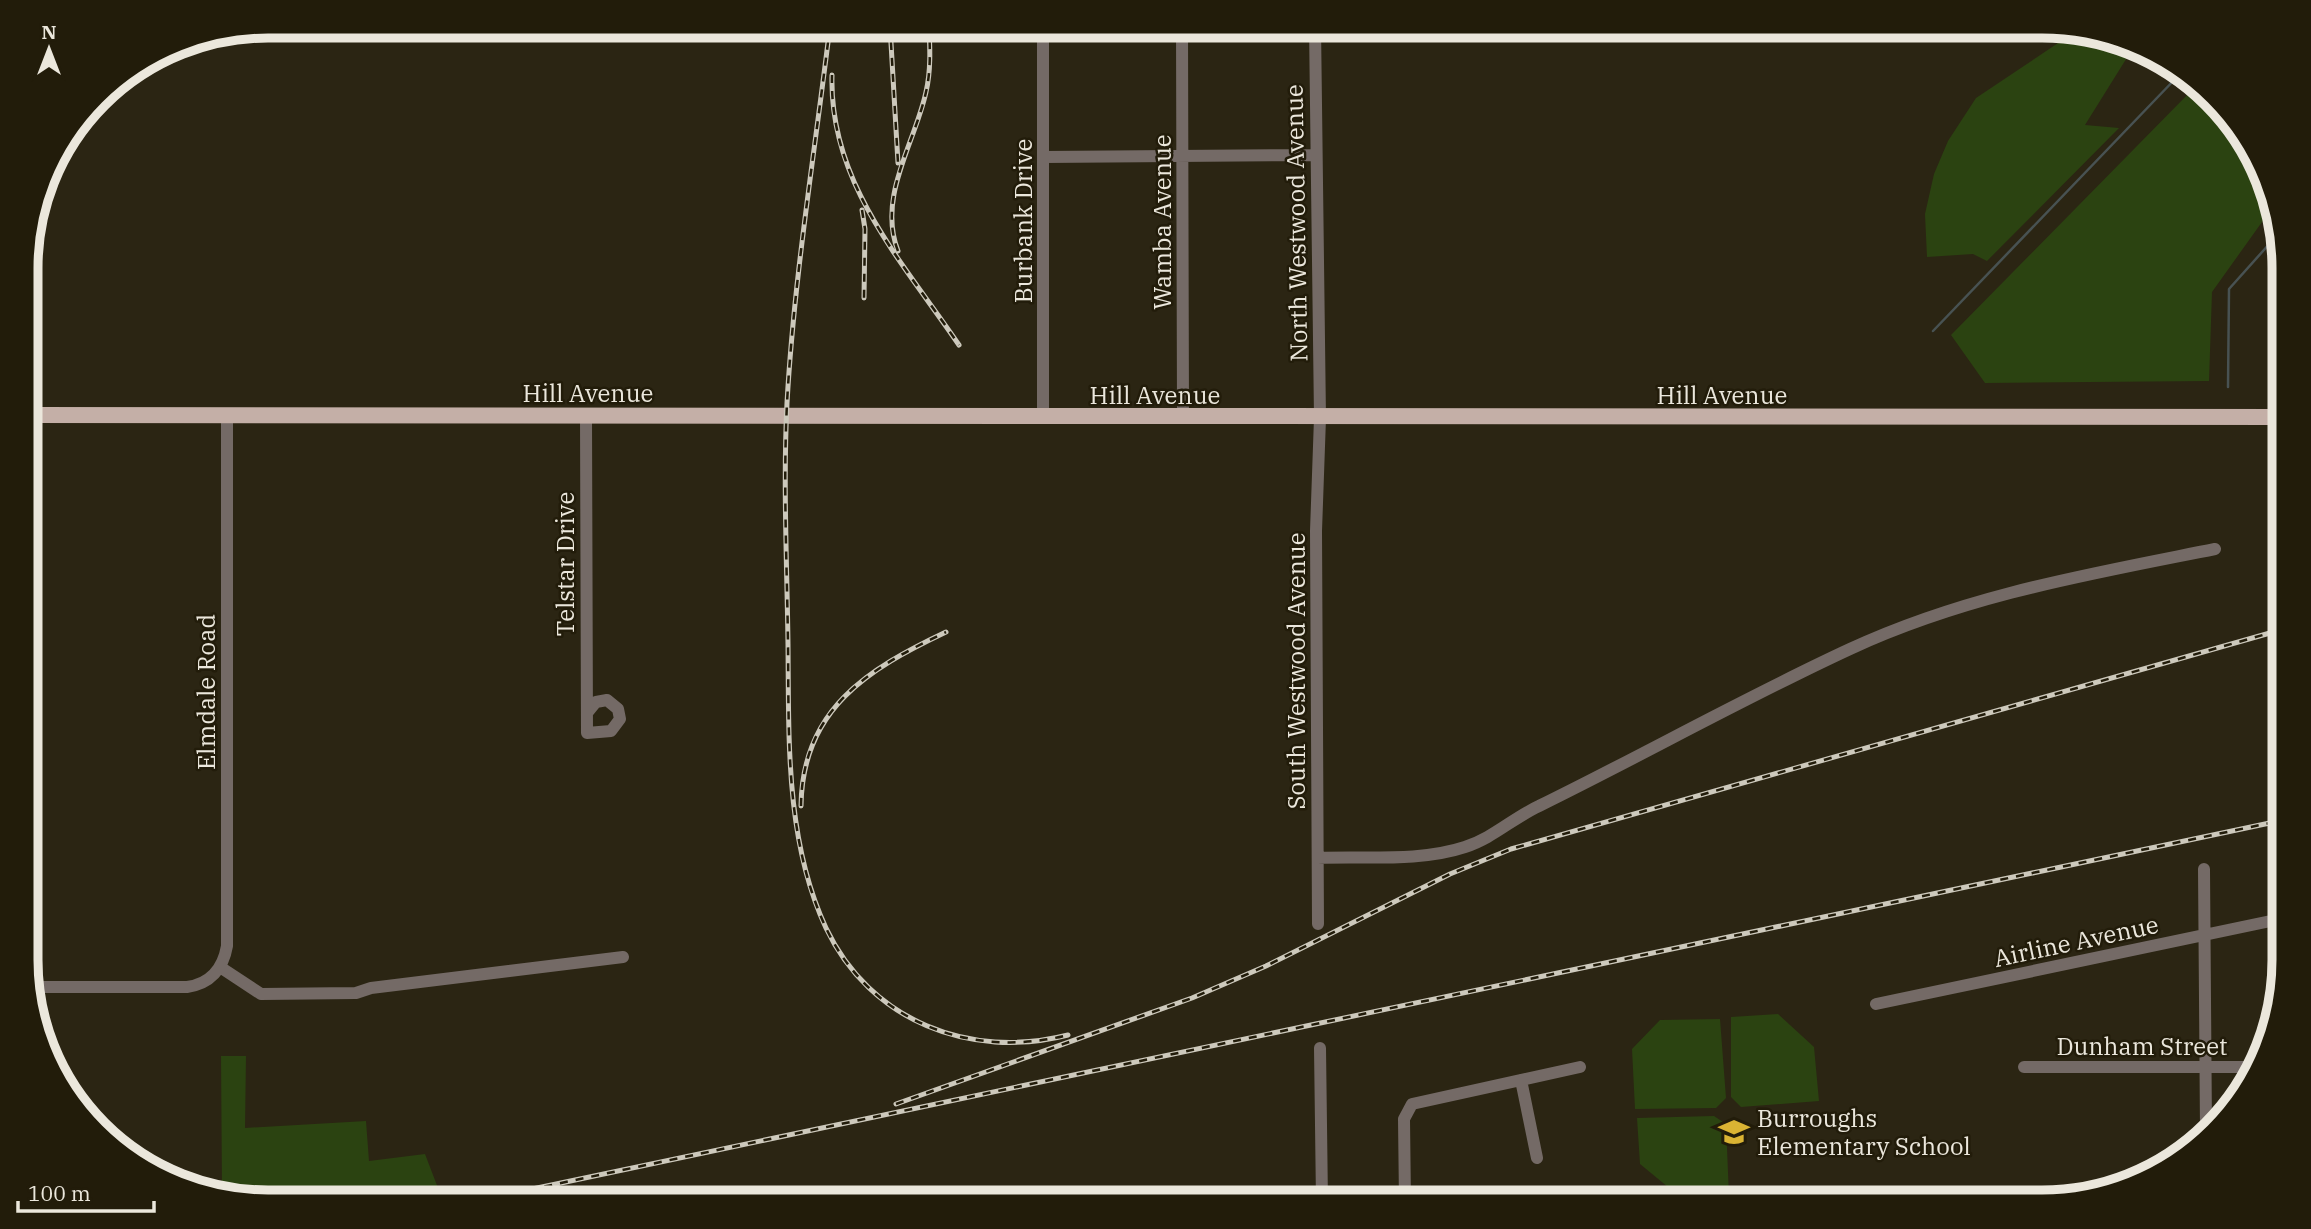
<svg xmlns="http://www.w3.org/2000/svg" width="2311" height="1229" viewBox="0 0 2311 1229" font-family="'IBM Plex Serif',serif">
<rect width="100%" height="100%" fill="#2b2513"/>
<path fill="#2b4311" d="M2073,33l60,15 -48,77 34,3 -132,133 -14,-7 -46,3 -2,-43 9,-40 14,-33 28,-43z
M2193,89l51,45 28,74 -60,84 -3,89 -224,2 -34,-48z
M1778,1014l36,33 5,54 -78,6 -10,-10v-80z
M1720,1019l6,79 -10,10 -81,1 -3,-60 28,-29z
M221,1056h25l-1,72 121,-7 3,40 56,-7 13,34 -66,15h-103l-47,-11z
M1714,1116l12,8 3,72 -55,-4 -34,-28 -3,-46z"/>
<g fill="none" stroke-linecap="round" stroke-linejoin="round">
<path stroke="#485252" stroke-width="2.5" d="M1933,331l245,-255
M2228,387l1,-98 51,-57"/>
<path stroke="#746a66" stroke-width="12" d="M1043,26v391
M1182,26l1,392
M1315,26l5,392 -4,113 2,393
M1044,157l271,-2
M586,416l1,317 24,-2 9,-12 -2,-10 -11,-9 -11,2 -9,11
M1318,858c47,-2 102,4 147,-11 28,-9 48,-29 74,-41 104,-51 205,-108 311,-157 116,-54 240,-75 365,-100
M2204,869l2,260
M220,967l41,27 95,-1 15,-5 252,-31
M28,987h159c23,-3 36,-18 40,-41v-531
M1876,1004l409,-86
M1320,1048l2,154
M2024,1067h236
M1521,1080l16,78
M1405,1202l-1,-83 8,-15 168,-37"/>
<path stroke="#c4afa7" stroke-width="16" d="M27,415l2256,2"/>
<g stroke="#cdc9bc" stroke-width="5">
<path id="rail" d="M830,26c-15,125 -36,251 -43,377 -4,80 0,161 1,241 1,94 -3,196 38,284 44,93 144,132 242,107
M890,26l8,137
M832,75c-3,108 70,186 127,270
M862,210l3,19 -1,69
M898,251c-21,-54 17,-108 28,-159 5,-21 4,-44 3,-66
M801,806c1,-97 67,-137 145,-174
M896,1104l296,-106 74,-32 184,-92 61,-25 773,-220
M466,1203l1818,-383"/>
</g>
<use href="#rail" stroke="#221c0a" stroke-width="2.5" stroke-dasharray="8" stroke-linecap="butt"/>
</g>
<defs>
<g id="school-bare" transform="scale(2.415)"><path d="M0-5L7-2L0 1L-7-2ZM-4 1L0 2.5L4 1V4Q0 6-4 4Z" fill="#dab333" stroke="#221c0a" stroke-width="2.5" paint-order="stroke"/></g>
</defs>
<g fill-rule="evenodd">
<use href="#school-bare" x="1734" y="1132"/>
</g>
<g text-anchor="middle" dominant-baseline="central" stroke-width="5" stroke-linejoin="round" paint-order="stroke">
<g font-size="24" fill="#ebe7dc" stroke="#221c0a">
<text transform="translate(1023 221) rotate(-90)">Burbank Drive</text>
<text transform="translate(1162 222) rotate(-90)">Wamba Avenue</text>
<text transform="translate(1296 223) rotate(-91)">North Westwood Avenue</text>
<text x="588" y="393">Hill Avenue</text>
<text x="1155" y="395">Hill Avenue</text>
<text x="1722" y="395">Hill Avenue</text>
<text transform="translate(565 564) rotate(-90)">Telstar Drive</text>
<text transform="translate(1296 671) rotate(-90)">South Westwood Avenue</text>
<text transform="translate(206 692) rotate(-90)">Elmdale Road</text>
<text transform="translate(2076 941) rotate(-12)">Airline Avenue</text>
<text x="2142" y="1046">Dunham Street</text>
</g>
<g font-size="24" fill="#ebe7dc" stroke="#221c0a" text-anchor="start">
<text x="1757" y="1118">Burroughs<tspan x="1757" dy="28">Elementary School</tspan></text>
</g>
</g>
<path d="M0 0H2311V1229H0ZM268 38H2042A230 230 0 0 1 2272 268V960A230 230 0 0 1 2042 1190H268A230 230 0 0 1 38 960V268A230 230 0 0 1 268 38Z" fill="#221c0a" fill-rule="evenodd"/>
<path fill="none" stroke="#ebe7dc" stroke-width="9" d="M268 38H2042A230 230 0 0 1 2272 268V960A230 230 0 0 1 2042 1190H268A230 230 0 0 1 38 960V268A230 230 0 0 1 268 38Z"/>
<g transform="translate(49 49)" stroke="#221c0a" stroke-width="5" paint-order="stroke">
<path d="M0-5L12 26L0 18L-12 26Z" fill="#ebe7dc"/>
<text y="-10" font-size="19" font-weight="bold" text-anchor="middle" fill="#ebe7dc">N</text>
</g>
<path d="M18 1201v10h136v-10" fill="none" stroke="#ebe7dc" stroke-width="3.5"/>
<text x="28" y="1201" font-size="21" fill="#ebe7dc" stroke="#221c0a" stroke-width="5" paint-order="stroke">100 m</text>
</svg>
